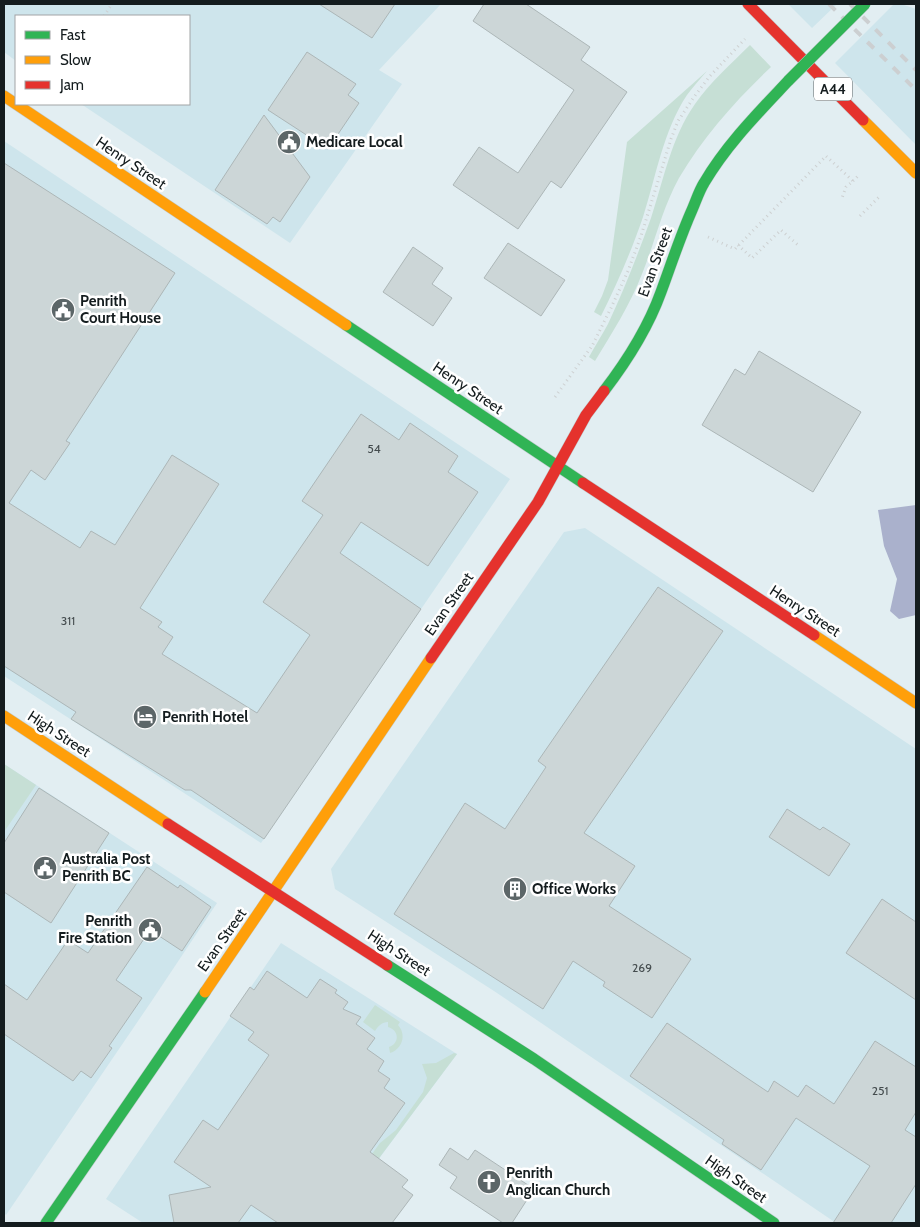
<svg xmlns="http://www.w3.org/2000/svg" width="920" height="1227" viewBox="0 0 920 1227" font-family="Cabin,sans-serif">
<rect width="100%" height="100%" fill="#e2eef2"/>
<path fill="#cee5ec" d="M4,4h437l-62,66 23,14 -112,159 -209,-139h108v-88h-173v45l-12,-9z
M788,4h49l-25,24z
M894,4h7l15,5v136l-81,-82z
M4,141l506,338 -249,364 -257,-167z
M585,528l331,221v474h-80l-342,-232 -159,-102 -4,-20 233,-337z
M4,764l213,139 -66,99 -145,213 -2,-2z
M281,943l176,111 -126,169h-188l-37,-24z"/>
<path fill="#c6dfd5" d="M750,45l21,22c-35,33 -68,70 -92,111 -17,31 -24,64 -37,96 -12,31 -30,59 -47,87l-6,-4c6,-11 13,-22 19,-33 16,-34 30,-70 43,-106 13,-39 20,-80 44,-114 15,-22 36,-40 55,-59z
M707,71c-7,8 -14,16 -20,24 -24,36 -31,82 -44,122 -12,35 -26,67 -42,99l-7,-4 8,-16 6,-16 19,-138z
M4,764l32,21 -32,47z
M375,1005l25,17 -2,3c9,10 4,24 -8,28l-1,-6c11,-4 10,-17 -1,-20v-5c-6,0 -10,4 -13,9l-12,-9z
M454,1053l3,1 -122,163 -2,-10 47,-64 16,-13 27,-38 4,-14 -5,-14 14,-1z"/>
<path fill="#aab1cc" d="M916,505v110l-17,4 -9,-8 7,-32 -13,-33 -6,-36z"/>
<path fill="#ccd6d7" stroke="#acb6b7" d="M319,4h76l-23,34z
M484,4h42l64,43 -9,13 46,32 -66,96 -10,-7 -33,48 -65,-44 26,-38 39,26 56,-83 -101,-69z
M307,52l49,32 -8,11 11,8 -31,46 -60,-39z
M264,115l46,62 -30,45 -7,-5 -6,7 -52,-34z
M4,163l171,110 -109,168 4,2 -25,37 -14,-10 -22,33 71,45 11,-17 24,14 57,-90 47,29 -79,124 22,14 -4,5 15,10 -11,17 95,59 53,-78 -47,-33 60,-87 -21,-14 59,-87 38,26 11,-17 48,33 -10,16 30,20 -50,74 -67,-44 -21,31 81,56 -157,230 -73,-49h-6l-114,-71 5,-7 -72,-46z
M508,243l57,37 -24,36 -57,-38z
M413,247l30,21 -11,16 20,14 -19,28 -50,-34z
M759,351l102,61 -48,80 -111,-67 33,-56 10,6z
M658,587l65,44 -139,202 51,33 -26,40 82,53 -39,59 -49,-32 2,-4 -32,-21 -30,48 -149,-95 71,-111 40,26 41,-62 -8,-6z
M39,788l70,45 -58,90 -47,-31v-49z
M787,809l33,21 3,-3 27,17 -21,32 -60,-39z
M147,867l31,21 2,-3 31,22 -29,44 -32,-21 -34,50 26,18 -33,48 3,2 -21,30 -10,-7 -8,10 -69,-47v-50l23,16 41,-60 20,13z
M882,899l34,23v78l-70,-47z
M267,971l40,27 13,-19 17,11 -2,3 13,9 -5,7 18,8 -5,7 19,14 -8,11 17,12 -6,10 12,8 -6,9 21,15 -35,49 38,28 -6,7 11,8 -21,28h-114l-27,-18 -13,18h-64l-5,-28 42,-8 -37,-25 29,-42 15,10 51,-75 -21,-15 6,-8 -24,-16 20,-29 4,3z
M667,1023l77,53 24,16 6,-11 24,16 8,-12 28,19 41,-63 41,26v45l-11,18 11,7v47l-25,39h-58l37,-57 -74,-48 -35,52 -39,-26 2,-4 -94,-64z
M450,1148l18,12 7,-10 59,39 -22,34h-9l-53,-35 7,-11 -18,-12z"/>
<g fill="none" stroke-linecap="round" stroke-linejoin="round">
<g stroke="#c1cbce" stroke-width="12">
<path id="fast" d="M346,325l237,158
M604,391c23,-30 44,-63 57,-99 10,-27 19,-55 31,-82 4,-9 7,-19 12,-27 23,-39 55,-71 85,-103
M387,965l147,94 240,164
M46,1223l159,-231"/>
</g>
<g stroke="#c1cbce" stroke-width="12">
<path id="slow" d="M4,96l342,229
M863,120l53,53
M814,635l102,68
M4,716l164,108
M205,992l226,-334"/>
</g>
<g stroke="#c1cbce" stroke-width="12">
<path id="jam" d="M748,4l115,116
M583,483l231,152
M431,658l107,-156 48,-87 18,-24
M168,824l219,141"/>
</g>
<path stroke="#cdd0d1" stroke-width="3" stroke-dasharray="1 4" stroke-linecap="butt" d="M104,16l8,-12
M853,181l7,-7
M860,216l21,-21
M708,237l27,12 91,-93 27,25 -7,6 -4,11
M738,245l14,13 29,-28 17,15
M555,397l37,-51 19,-38 17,-37 13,-35 30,-97 7,-18 16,-24 16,-21 35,-37"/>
<use href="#fast" stroke="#30b455" stroke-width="11"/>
<use href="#slow" stroke="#ff9f0a" stroke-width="11"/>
<use href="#jam" stroke="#e5322d" stroke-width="11"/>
<path stroke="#cccfd1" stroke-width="4" stroke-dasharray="9 9" stroke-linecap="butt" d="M829,4l87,86
M850,4l66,66"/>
<g stroke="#c1cbce" stroke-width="12" stroke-linecap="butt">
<path id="fast-bridge" d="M789,80l76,-76"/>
</g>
<use href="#fast-bridge" stroke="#30b455" stroke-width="11"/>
</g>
<defs>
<g id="civic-disc" transform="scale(1.25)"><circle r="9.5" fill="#5c6668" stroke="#fff"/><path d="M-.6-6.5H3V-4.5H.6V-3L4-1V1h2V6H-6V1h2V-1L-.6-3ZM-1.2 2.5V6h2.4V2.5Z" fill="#fff"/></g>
<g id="hotel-disc" transform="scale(1.25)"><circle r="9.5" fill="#5c6668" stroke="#fff"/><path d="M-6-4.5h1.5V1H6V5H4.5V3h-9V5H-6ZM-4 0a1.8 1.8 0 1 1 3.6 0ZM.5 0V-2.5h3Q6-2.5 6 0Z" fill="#fff"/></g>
<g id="building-disc" transform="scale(1.25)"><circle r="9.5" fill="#5c6668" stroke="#fff"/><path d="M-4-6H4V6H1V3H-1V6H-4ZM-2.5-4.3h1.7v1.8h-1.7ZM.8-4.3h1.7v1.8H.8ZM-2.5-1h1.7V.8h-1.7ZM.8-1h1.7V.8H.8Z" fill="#fff"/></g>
<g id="church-disc" transform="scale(1.25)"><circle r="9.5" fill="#5c6668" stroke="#fff"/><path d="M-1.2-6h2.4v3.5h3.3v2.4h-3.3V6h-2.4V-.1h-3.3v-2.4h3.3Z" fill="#fff"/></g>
</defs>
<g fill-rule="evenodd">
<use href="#civic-disc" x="289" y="142"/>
<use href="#civic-disc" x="63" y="310"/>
<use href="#hotel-disc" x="145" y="717"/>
<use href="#civic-disc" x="45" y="868"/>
<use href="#building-disc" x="515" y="889"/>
<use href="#civic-disc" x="150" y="930"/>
<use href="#church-disc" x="489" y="1182"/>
</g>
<g text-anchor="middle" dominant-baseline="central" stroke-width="5" stroke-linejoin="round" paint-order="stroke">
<g font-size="12" fill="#444c4e">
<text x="374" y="448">54</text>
<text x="68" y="620">311</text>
<text x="642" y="967">269</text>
<text x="880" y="1090">251</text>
</g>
<rect fill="#fff" stroke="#5a6062" stroke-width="1" x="814" y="77.5" width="38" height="23" rx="4"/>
<g font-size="14" font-weight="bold" fill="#141c1e">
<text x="833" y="89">A44</text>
</g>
<g font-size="15" font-weight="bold" fill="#141c1e" stroke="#fff" text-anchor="start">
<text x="306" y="142">Medicare Local</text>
<text x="80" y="301">Penrith<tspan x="80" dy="17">Court House</tspan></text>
<text x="162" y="717">Penrith Hotel</text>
<text x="62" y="859">Australia Post<tspan x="62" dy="17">Penrith BC</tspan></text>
<text x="532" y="889">Office Works</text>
<text x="132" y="921" text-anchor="end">Penrith<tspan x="132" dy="17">Fire Station</tspan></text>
<text x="506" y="1173">Penrith<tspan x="506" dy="17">Anglican Church</tspan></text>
</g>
<g font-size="15" fill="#141c1e" stroke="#fff">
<text transform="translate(131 163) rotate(34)">Henry Street</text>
<text transform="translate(655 262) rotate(-70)">Evan Street</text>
<text transform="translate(468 388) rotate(34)">Henry Street</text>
<text transform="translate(449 604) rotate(-55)">Evan Street</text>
<text transform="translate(805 611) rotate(33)">Henry Street</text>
<text transform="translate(59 734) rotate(33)">High Street</text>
<text transform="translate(222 940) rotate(-55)">Evan Street</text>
<text transform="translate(399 953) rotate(33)">High Street</text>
<text transform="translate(736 1179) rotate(35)">High Street</text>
</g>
</g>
<rect width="920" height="1227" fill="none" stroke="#141c1e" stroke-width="10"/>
<rect x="15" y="15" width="175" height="90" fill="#ffffff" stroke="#a1a4a5"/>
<rect x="25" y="31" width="25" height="8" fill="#30b455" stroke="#a1a4a5"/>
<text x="60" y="40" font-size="15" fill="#141c1e">Fast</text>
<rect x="25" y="56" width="25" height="8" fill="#ff9f0a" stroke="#a1a4a5"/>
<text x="60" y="65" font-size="15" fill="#141c1e">Slow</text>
<rect x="25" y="81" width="25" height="8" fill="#e5322d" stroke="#a1a4a5"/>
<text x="60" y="90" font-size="15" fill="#141c1e">Jam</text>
</svg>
